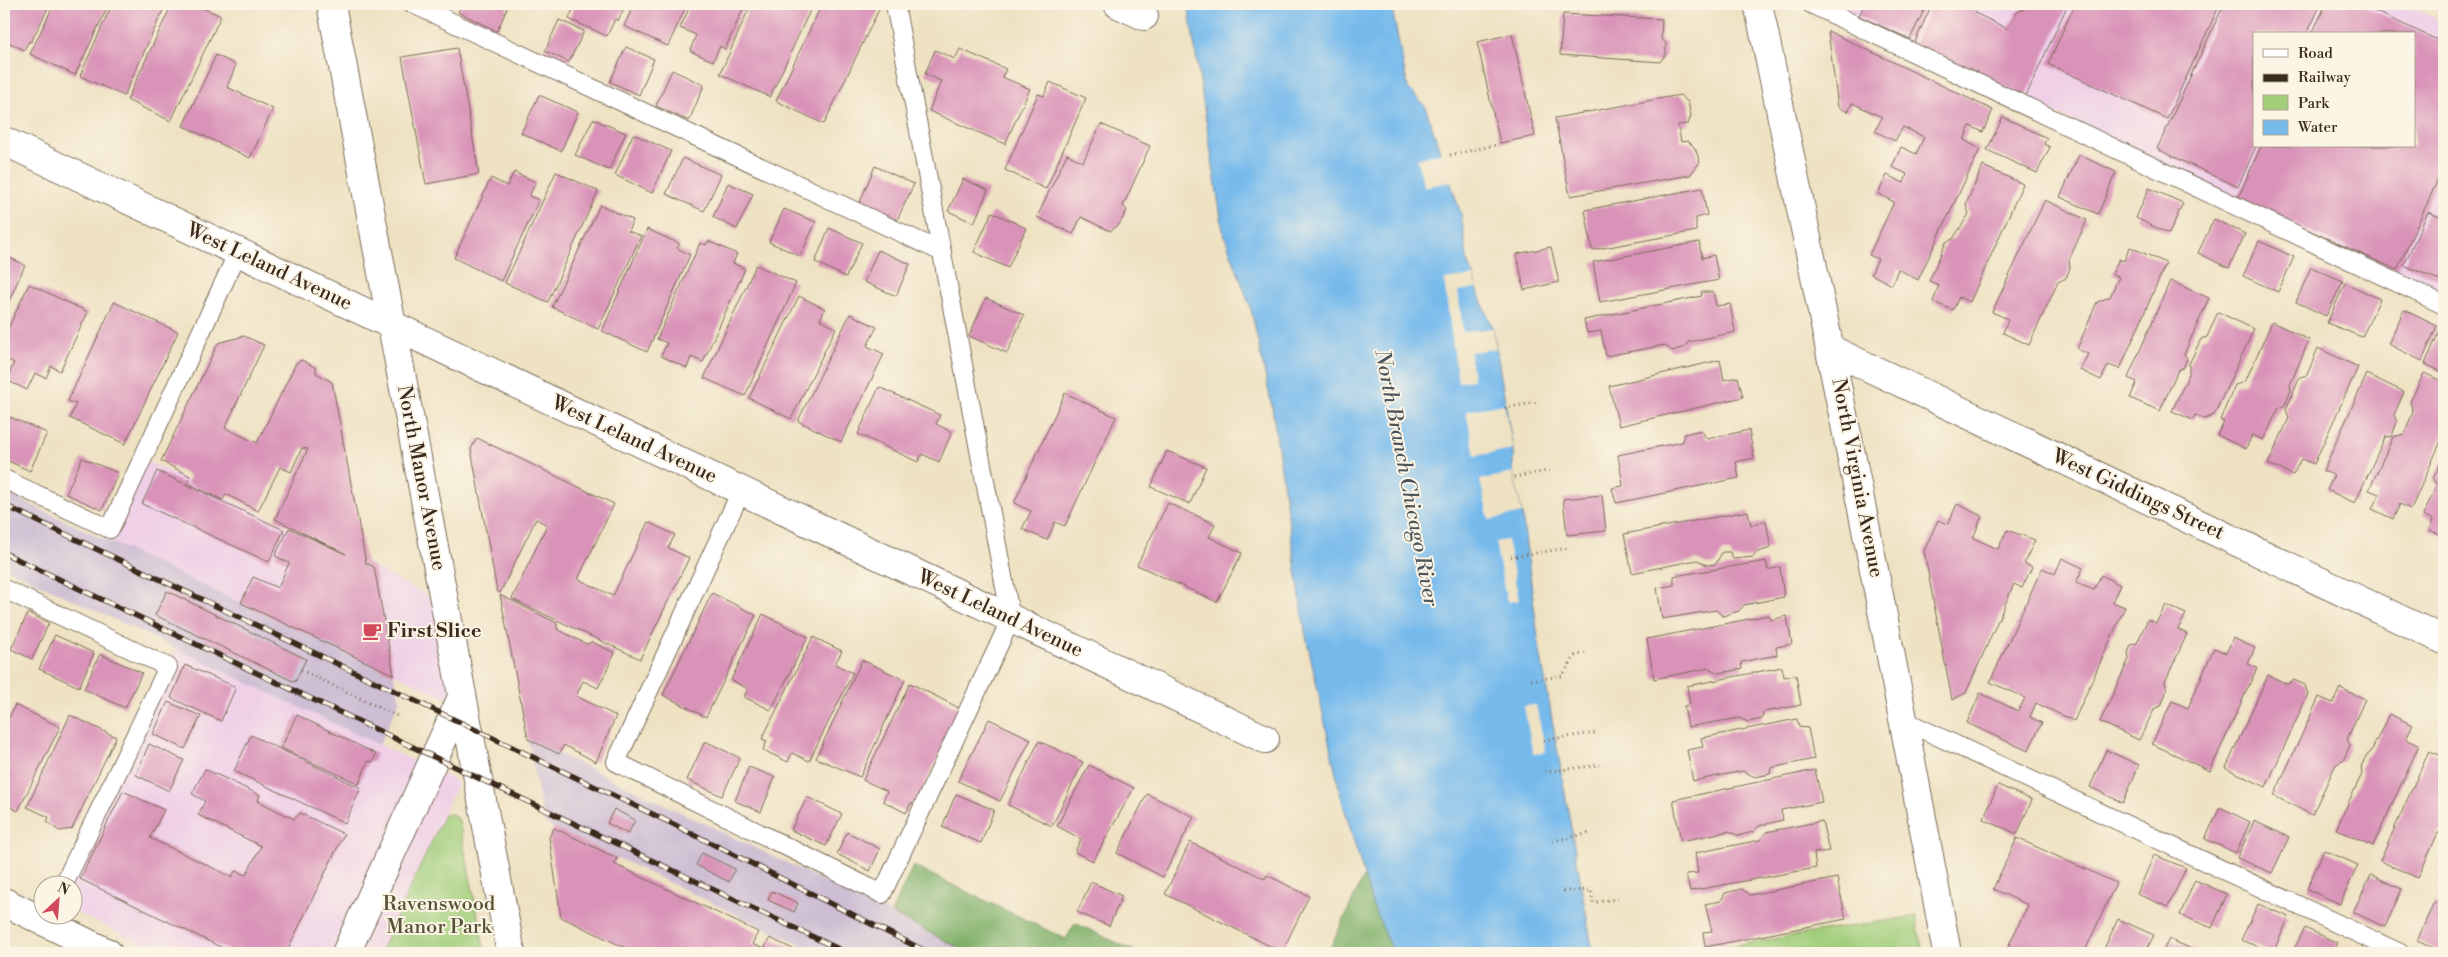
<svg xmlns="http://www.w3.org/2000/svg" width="2448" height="957" viewBox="0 0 2448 957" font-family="'Libre Bodoni',serif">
<rect width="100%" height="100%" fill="#fcf5e5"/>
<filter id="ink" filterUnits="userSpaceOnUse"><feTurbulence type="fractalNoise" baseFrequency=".02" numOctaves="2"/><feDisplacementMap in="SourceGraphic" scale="10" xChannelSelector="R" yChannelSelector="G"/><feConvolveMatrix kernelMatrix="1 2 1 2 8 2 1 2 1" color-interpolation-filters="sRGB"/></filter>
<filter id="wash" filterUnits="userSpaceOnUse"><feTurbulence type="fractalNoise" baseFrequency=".0096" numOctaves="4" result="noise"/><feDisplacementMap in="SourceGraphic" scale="20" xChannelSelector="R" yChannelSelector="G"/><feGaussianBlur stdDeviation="1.12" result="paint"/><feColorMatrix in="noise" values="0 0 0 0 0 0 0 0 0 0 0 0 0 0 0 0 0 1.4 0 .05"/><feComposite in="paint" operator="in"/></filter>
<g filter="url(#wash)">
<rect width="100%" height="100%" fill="#eee2c3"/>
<path fill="#efd0e7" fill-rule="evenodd" d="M1826,4h580l38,18v276zM2254,34h160v112h-160z
M142,459l232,108 59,32 28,106 -355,-165z
M176,648l282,134 -78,171h-219l-88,-42 -1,-27h-8z"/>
<path fill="#cdbed3" d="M4,492l390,183 6,25 -21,45 -375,-178z
M528,739l363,174 78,40h-151l-264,-125 -10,-5z"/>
<path fill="#a2ce7b" stroke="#6e7c4c" d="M452,814l7,6 26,133h-105l64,-138z
M1916,916l7,37h-237z"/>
<path fill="#81b16b" stroke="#5e6e44" d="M913,866l153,73 9,-16 64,30h-170l-78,-40z
M1364,876l9,30 21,47h-66z"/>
<path fill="#76baec" stroke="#587285" d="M1188,4h203l17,84 17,18 36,108 7,51 6,11 2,12 17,40 20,121v24l9,40 17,132 54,308h-199l-21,-47 -32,-109 -36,-166 -33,-224 -21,-98 -28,-78z"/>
<path fill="#eee2c3" d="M1443,152l10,29 -29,6 -7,-28z
M1474,276l2,12 -18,3 5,41 30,-4 3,21 -26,3 3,28 -15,2 -14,-102z
M1504,404l9,45 -38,7 -9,-45z
M1513,473l9,40 -33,7 -9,-40z
M1507,540l12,60 -12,2 -12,-60z
M1536,705l10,47 -13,2 -9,-48z"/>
<g id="blocks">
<path fill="#d993b8" d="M4,4h46l-19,38 -2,-1 -5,9 -20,-10z
M54,4h55l-34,71 -45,-21z
M112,4h50l-1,2 3,2 -40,88 -44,-20z
M176,4h18l27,12 -50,105 -44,-21 44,-94 3,1z
M462,4h47l-12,27 -39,-19z
M575,4h51l-8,17 -3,-2 -8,17 -38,-17z
M634,4h53l-19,42 -44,-20z
M691,4h58l-3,6 -3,-1 -18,40 -5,-3 -7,15 -23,-10 6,-16 -16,-7z
M751,4h62l-43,93 -50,-23z
M822,4l59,1 -57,119 -48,-23z
M1864,4h63l-17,35 -51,-23z
M1932,4h48l-5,9 33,16 9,-17 7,-3 3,-5h41l-42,92 -112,-52z
M2075,4h145l-53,115 -119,-55z
M2224,4h97l-14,30h-53v112h2l-18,41 -81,-38z
M2326,4h33l85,39v123l-47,104 -159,-72 23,-52h153v-112h-102z
M1563,14l99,5 -1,20 5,4v11l-6,8 -100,-7z
M559,20l25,11 -15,31 -24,-11z
M1828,31l165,79 -10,22 -13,-6 -6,14 16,9 -62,131 -20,-11 -6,16 -21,-11 7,-15 -9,-4 25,-53 -16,-8 9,-19 17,8 3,-9 -15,-7 9,-20 15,7 8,-17 -21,-10 -8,14 -20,-10 7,-14 -30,-14 -4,9 -10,-5z
M1512,34l23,102 -35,7 -23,-101z
M626,47l28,12 -15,36 -29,-13z
M457,48l22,126 -53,10 -24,-127z
M960,49l46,20 -4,8 28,12 -25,55 -76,-33 12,-30 -16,-7 10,-24 20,9z
M216,55l20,10 -9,22 46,22 -23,49 -67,-32z
M672,70l32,15 -15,36 -33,-15z
M1050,82l36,16 -40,91 -41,-19 33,-76 6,2z
M539,95l39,17 -17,39 -40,-18z
M1680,95l8,7 3,14 -3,8 -10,1 3,17 7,-1 7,7 5,14 -10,13 -120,21 -15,-78z
M2003,117l44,21 -3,6 6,3 -13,26 -50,-23z
M593,119l33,14 -17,37 -34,-15z
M1101,124l49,22 -27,60 4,4 -8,15 -9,6 -29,-14 -8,17 -36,-17 30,-63 16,8z
M633,134l38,17 -19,42 -37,-18z
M2079,155l37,17 -18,42 -38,-17z
M683,158l38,17 -17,36 -38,-17z
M875,166l39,18 -17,36 -38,-16z
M1983,166l40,18 -53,118 -11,-5 -6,13 -20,-8 6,-17 -10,-4 17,-39 7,-3 16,-25 -3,-10z
M514,172l22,10 -7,14 10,4 -38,81 -47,-23 37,-80 16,8z
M556,172l42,19 -50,111 -43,-19z
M963,179l25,11 -14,33 -26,-12z
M728,183l25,11 -16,35 -24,-12z
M1702,188l5,27 -11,3v13l-104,19 -7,-40z
M2149,188l34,15 -14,31 -33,-16z
M2045,200l42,20 -18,40 1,8 -4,10 -8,4 -29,63 -26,-12 5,-14 -16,-7z
M600,205l33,15 -5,11 13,5 -43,93 -46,-22z
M784,209l32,13 -16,34 -31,-14z
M992,212l34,16 -18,40 -34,-16z
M2428,212l16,7v63l-40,-17z
M2214,219l31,15 -16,34 -31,-15z
M829,228l33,15 -16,34 -31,-15z
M647,229l33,15 -3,4 13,7 -43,97 -45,-21z
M708,241l29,13 -4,9 12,6 -42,93 -12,-5 -4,11 -26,-12 6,-13 -10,-4 43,-96 6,2z
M2259,241l35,16 -16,35 -35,-16z
M1699,242l3,16 12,-3 5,25 -119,22 -7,-40z
M1551,247l8,35 -35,8 -7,-36z
M2130,247l36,16 -46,106 -12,-4 -7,15 -21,-10 8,-16 -11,-5 20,-47 13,-5 9,-20 -7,-3 7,-15 5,2z
M878,250l32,14 -14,32 -32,-14z
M4,255l21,10 -21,47z
M756,265l40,18 -51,113 -41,-18z
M2311,267l32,14 -17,35 -30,-14z
M2170,281l39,17 -25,56 3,4 -3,9 -6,3 -18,41 -30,-13 7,-16 -9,-4z
M2345,283l35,16 -18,38 -35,-14z
M29,284l59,28 -28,59 -9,-5 -5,12 -11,-5 -8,17 -21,-10 8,-17 -10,-5 4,-10 -4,-2v-9z
M1701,292h12l3,14 14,-2 5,28 -47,10 -3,5 -13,4 -7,-6 -59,11 -5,-25 -14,2 -3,-13 118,-24z
M799,296l26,13 -5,11 16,8 -45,91 -42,-21z
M986,298l38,17 -17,38 -38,-17z
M114,302l64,30 -53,112 -55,-26 6,-14 -8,-3z
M2404,310l33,16 -15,35 -34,-17z
M2218,312l36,17 -40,86 -9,4 -10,-4 -2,5 -21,-9 17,-37v-10l12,-25 6,-2z
M850,314l27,13 -10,19 17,8 -43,88 -43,-21z
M2272,322l37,18 -19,45 1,5 -6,15 -6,3 -16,32 -11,-5 -6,14 -29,-14 7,-13 -4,-2 15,-35 10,-3z
M2441,327l3,2v44l-19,-9z
M244,336l20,9 -39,83 32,15 39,-80 6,-3 14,8v5l16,9 34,181 8,4 20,108 -153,-72 12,-26 25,11 11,-25 -14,-7 14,-28 57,26 -71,-35 33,-70 -6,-1 -11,24 -11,-5 -22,44 -32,-17 -3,6 -36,-17 3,-7 -29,-15 57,-118z
M2318,348l40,19 -44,97 -13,-5 -8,16 -25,-11 21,-46 -3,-9 14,-32 7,-2z
M1720,360l4,20 14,-3 5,20 -124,29 -10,-40z
M2424,373l20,9v52l-33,75 -11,-5 -7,15 -21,-10 7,-15 -10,-4 24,-53 11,-3 9,-22 -3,-10z
M2367,374l37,18 -10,23 3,7 -5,14 -7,1 -30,66 -28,-13 7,-15 -11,-4z
M879,387l61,28 -4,9 16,8 -13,30 -17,-8 -4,8 -60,-28z
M1065,393l51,24 -51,109 -10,-4 -8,18 -25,-11 9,-18 -17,-8z
M10,417l37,16 -17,38 -26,-12v-29z
M1701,430l6,9 42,-9 5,28 -18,4 3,16 -123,25 -4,-15 11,-2 -5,-31 64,-13 2,-8z
M477,438l137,66 -36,75 35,17 35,-74 27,13 -7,13 21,10 -49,101 -128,-60 35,-74 -11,-6 -36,74 -3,-2 -26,-142z
M1167,451l39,16 -16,37 -39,-17z
M82,458l36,15 -16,37 -36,-16z
M2444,462v74l-15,-6 4,-10 -10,-5 14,-30 -4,-6 8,-16z
M157,471l127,59 -15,32 -127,-58z
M1602,495l4,36 -39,4 -4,-36z
M1168,503l47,21 -6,13 33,16 -25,49 -80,-37z
M1957,504l25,12 -9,22 25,11 9,-19 28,10 -11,23 8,4 -10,21 -8,-4 -48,109 -14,7 -28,-149 14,-31 10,4z
M1748,511l3,14 15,-4 5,27 -16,5 -1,4 -21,2 -3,-7h-8l-6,12 -9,1 -10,-5 -65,13 -8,-39z
M2062,558l21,10 -7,15 18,7 7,-15 19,10 -8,17 13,5 -51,114 -38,-18 -6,14 12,6 -14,28 -61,-28 13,-30 38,18 7,-13 -35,-16 52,-114 13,6z
M1766,561l2,9 12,-3 4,30 -40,8 -5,6 -16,5 -7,-6 -54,9 -5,-31 17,-3v-9z
M167,591l139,68 -11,23 -140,-67z
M712,593l44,22 -50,102 -43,-22z
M500,595l57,28v6l29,15 6,-2 23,11 -17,35 -15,-7 -7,15 40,20 -20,46 -32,-17 -5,9 -31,-15z
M2166,605l20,9 -8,15 9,5 -22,48 2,8 -6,16 -6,2 -16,32 -39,-18 29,-63 -1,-6 3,-8 6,-2 11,-24 8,4z
M28,613l21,10 -17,36 -21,-10z
M763,614l45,23 -37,73 -27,-13 4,-8 -17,-9z
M1769,615l2,5 16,-4 5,28 -16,3 1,8 -36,7 1,7 -24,4 -9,-5 -55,11 -7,-40z
M55,635l39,18 -15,34 -40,-18z
M813,637l29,14 -7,13 18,9 -44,88 -17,-8 -4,9 -25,-12 4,-9 -5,-2z
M2233,638l22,10 -7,16 9,4 -47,103 -58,-27 20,-43 16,7 26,-60 12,5z
M100,654l42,19 -17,35 -41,-19z
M862,660l43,20 -45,97 -44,-19z
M185,665l51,22 -15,34 -50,-23z
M1782,667l2,10 12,-2 5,30 -38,7 -1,7 -14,3 -9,-4 -51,9 -4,-21 6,-1 -3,-19z
M2268,675l19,9 7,-4 11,5 3,9 -42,93 -40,-19z
M910,683l51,26 -46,96 -4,-2 -5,10 -23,-12 4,-10 -24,-11z
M2340,688l25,11 -18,40 3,6 -7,16 -7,3 -24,51 -38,-19 45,-99 14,6z
M168,702l33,14 -16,33 -32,-15z
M15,705l45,22 -42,84 -14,-7v-76z
M2389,714l24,11 -7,14 13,6 -46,101 -37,-17 26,-55 -1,-7 5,-11 5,-4z
M70,715l46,22 -44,92 -13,2 -12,-9 2,-5 -22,-10z
M297,715l79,39 -3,8 -5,-1 -9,23 -78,-36z
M989,719l42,20 -31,62 -42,-20z
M1797,719l2,8 9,1 6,31 -43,9 -1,6 -15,3 -12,-6 -50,10 -6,-31 16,-3 -2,-9z
M251,735l110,53 -16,35 -111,-52z
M705,741l35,17 -18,38 -35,-16z
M1039,741l44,21 -31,64 -44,-21z
M149,744l35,16 -15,31 -33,-16z
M2444,746v84l-6,3 -20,45 -38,-17 49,-110 11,4z
M2106,750l33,15 -16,38 -33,-16z
M1089,765l45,23 -41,73 -18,-9 6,-13 -24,-13z
M749,767l26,10 -14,35 -26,-11z
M205,769l55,26 -2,6 36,18 6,-6 44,21 -58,119h-53l-153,-74 43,-88 41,19 -14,28 82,39 3,-6 11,4 15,-29 -63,-31 7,-14 -13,-7z
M1815,770l7,32 -41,8 2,10 -24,6 -6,6 -15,4 -9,-5 -48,10 -8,-41z
M1998,785l34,15 -15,34 -34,-15z
M956,794l38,16 -13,33 -39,-16z
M1147,794l47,23 -31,60 -46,-24z
M807,797l35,17 -16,32 -35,-16z
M2220,807l30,15 -14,31 -31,-14z
M614,809l21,11 -7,14 -21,-11z
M1822,821l7,30 -15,2 2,15 -126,23 -4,-17 12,-1 -3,-20 65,-13 6,-8z
M2254,821l35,16 -17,36 -35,-15z
M554,828l63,30 -3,6 144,68 -6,12 12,5 6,-11 27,13 -1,2h-160l-75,-36 -12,-80z
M847,832l33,17 -10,22 -33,-17z
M2017,838l99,45 -32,70h-79l23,-48 -35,-16z
M1190,842l75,37 2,-4 42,21 -27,56 -117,-58z
M2324,850l34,15 -18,39 -33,-15z
M702,853l33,16 -6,13 -33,-17z
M2154,855l32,13 -18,39 -31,-13z
M2371,875l31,14 -17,38 -32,-15z
M1837,878l9,41 -141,28 -2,-15 9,-1 -7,-27 16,-3 4,-8 17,-4 8,6z
M2195,880l32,14 -15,34 -32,-13z
M1091,882l31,14 -13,30 -32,-14z
M772,891l26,12 -4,9 -26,-12z
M2434,902l10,5v46l-27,-12z
M2258,904l31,13 -16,36 -32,-13z
M2118,919l36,16 -9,18h-43z
M2305,928l33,15 -5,10h-41z
M2169,939l32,14h-39z"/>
</g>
</g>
<g filter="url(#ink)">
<use href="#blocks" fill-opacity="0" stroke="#7a6a58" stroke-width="1"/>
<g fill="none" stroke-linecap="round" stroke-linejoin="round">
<g stroke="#7a6a58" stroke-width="20">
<path id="service" d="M413,4l529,248
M1811,4l633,301
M4,479l106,50 128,-277
M741,491l-125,271 266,132 129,-275 -116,-615
M4,589l164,78 -104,217
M1905,721l495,232"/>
</g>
<g stroke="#7a6a58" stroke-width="30">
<path id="minor" d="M331,4l180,949
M1118,4l26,12
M1758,4c67,316 131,632 189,949
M4,141l1261,598
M1832,350l612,290
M4,902l104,51
M346,953l116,-256"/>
</g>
<path stroke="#7a6a58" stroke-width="3" stroke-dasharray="1 4" stroke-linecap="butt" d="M1450,155l46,-10
M1505,408l33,-6
M1514,477l38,-7
M1511,557l57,-9
M301,670l98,47
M1531,680l31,-4 13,-20 10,-3
M1544,740l51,-7
M1545,772l55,-7
M1553,841l38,-8
M1563,891l28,-1 2,13 28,-5
M1615,953l17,-4"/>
<use href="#service" stroke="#fff" stroke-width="18"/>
<use href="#minor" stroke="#fff" stroke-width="28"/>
<g stroke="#3b2a1e" stroke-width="5.5">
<path id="rail" d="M4,505l665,317 260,131
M4,553l843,400"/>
</g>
<use href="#rail" stroke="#fcf5e5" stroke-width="4" stroke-dasharray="11" stroke-linecap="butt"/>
</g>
</g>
<defs>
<g id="cafe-bare" transform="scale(1.5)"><path d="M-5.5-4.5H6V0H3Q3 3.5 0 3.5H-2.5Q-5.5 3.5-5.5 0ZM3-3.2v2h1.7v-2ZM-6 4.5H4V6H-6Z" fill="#d1495b" stroke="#fcf5e5" stroke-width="2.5" paint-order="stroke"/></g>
</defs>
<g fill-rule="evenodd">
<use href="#cafe-bare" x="372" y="631"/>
</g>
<g text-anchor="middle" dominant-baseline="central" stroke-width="4" stroke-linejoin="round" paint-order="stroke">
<g font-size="20" fill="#3b2a1e" stroke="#fcf5e5">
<text transform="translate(269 267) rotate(25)">West Leland Avenue</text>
<text transform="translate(634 440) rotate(25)">West Leland Avenue</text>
<text transform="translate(421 478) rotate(79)">North Manor Avenue</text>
<text transform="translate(1857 478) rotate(79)">North Virginia Avenue</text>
<text transform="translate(2138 495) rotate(25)">West Giddings Street</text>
<text transform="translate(1000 614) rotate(25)">West Leland Avenue</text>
</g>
<g font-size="20" font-weight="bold" fill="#3b2a1e" stroke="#fcf5e5" text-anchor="start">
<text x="387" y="631">First Slice</text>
</g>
<g font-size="20" fill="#555335" stroke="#fcf5e5">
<text x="439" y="904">Ravenswood<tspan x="439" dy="23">Manor Park</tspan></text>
</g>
<g font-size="21" font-style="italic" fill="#4d555c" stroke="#fcf5e5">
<text transform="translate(1406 478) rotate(79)">North Branch Chicago River</text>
</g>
</g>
<rect width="2448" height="957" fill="none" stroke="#fcf5e5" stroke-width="20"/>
<rect x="2253" y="32" width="162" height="115" fill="#fcf5e5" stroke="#afa495"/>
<rect x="2263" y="49" width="25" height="8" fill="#ffffff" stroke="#afa495"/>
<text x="2298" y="58" font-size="15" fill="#3b2a1e">Road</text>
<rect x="2263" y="74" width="25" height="8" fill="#3b2a1e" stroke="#afa495"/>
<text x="2298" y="82" font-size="15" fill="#3b2a1e">Railway</text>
<rect x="2263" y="95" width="25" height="15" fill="#a2ce7b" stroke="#afa495"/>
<text x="2298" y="108" font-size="15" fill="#3b2a1e">Park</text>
<rect x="2263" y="120" width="25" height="15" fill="#76baec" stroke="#afa495"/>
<text x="2298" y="132" font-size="15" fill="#3b2a1e">Water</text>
<g transform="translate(58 900) rotate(26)"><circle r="24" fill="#fcf5e5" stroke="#afa495"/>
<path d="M0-4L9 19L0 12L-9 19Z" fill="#d1495b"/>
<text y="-8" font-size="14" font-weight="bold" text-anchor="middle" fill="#3b2a1e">N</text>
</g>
</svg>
